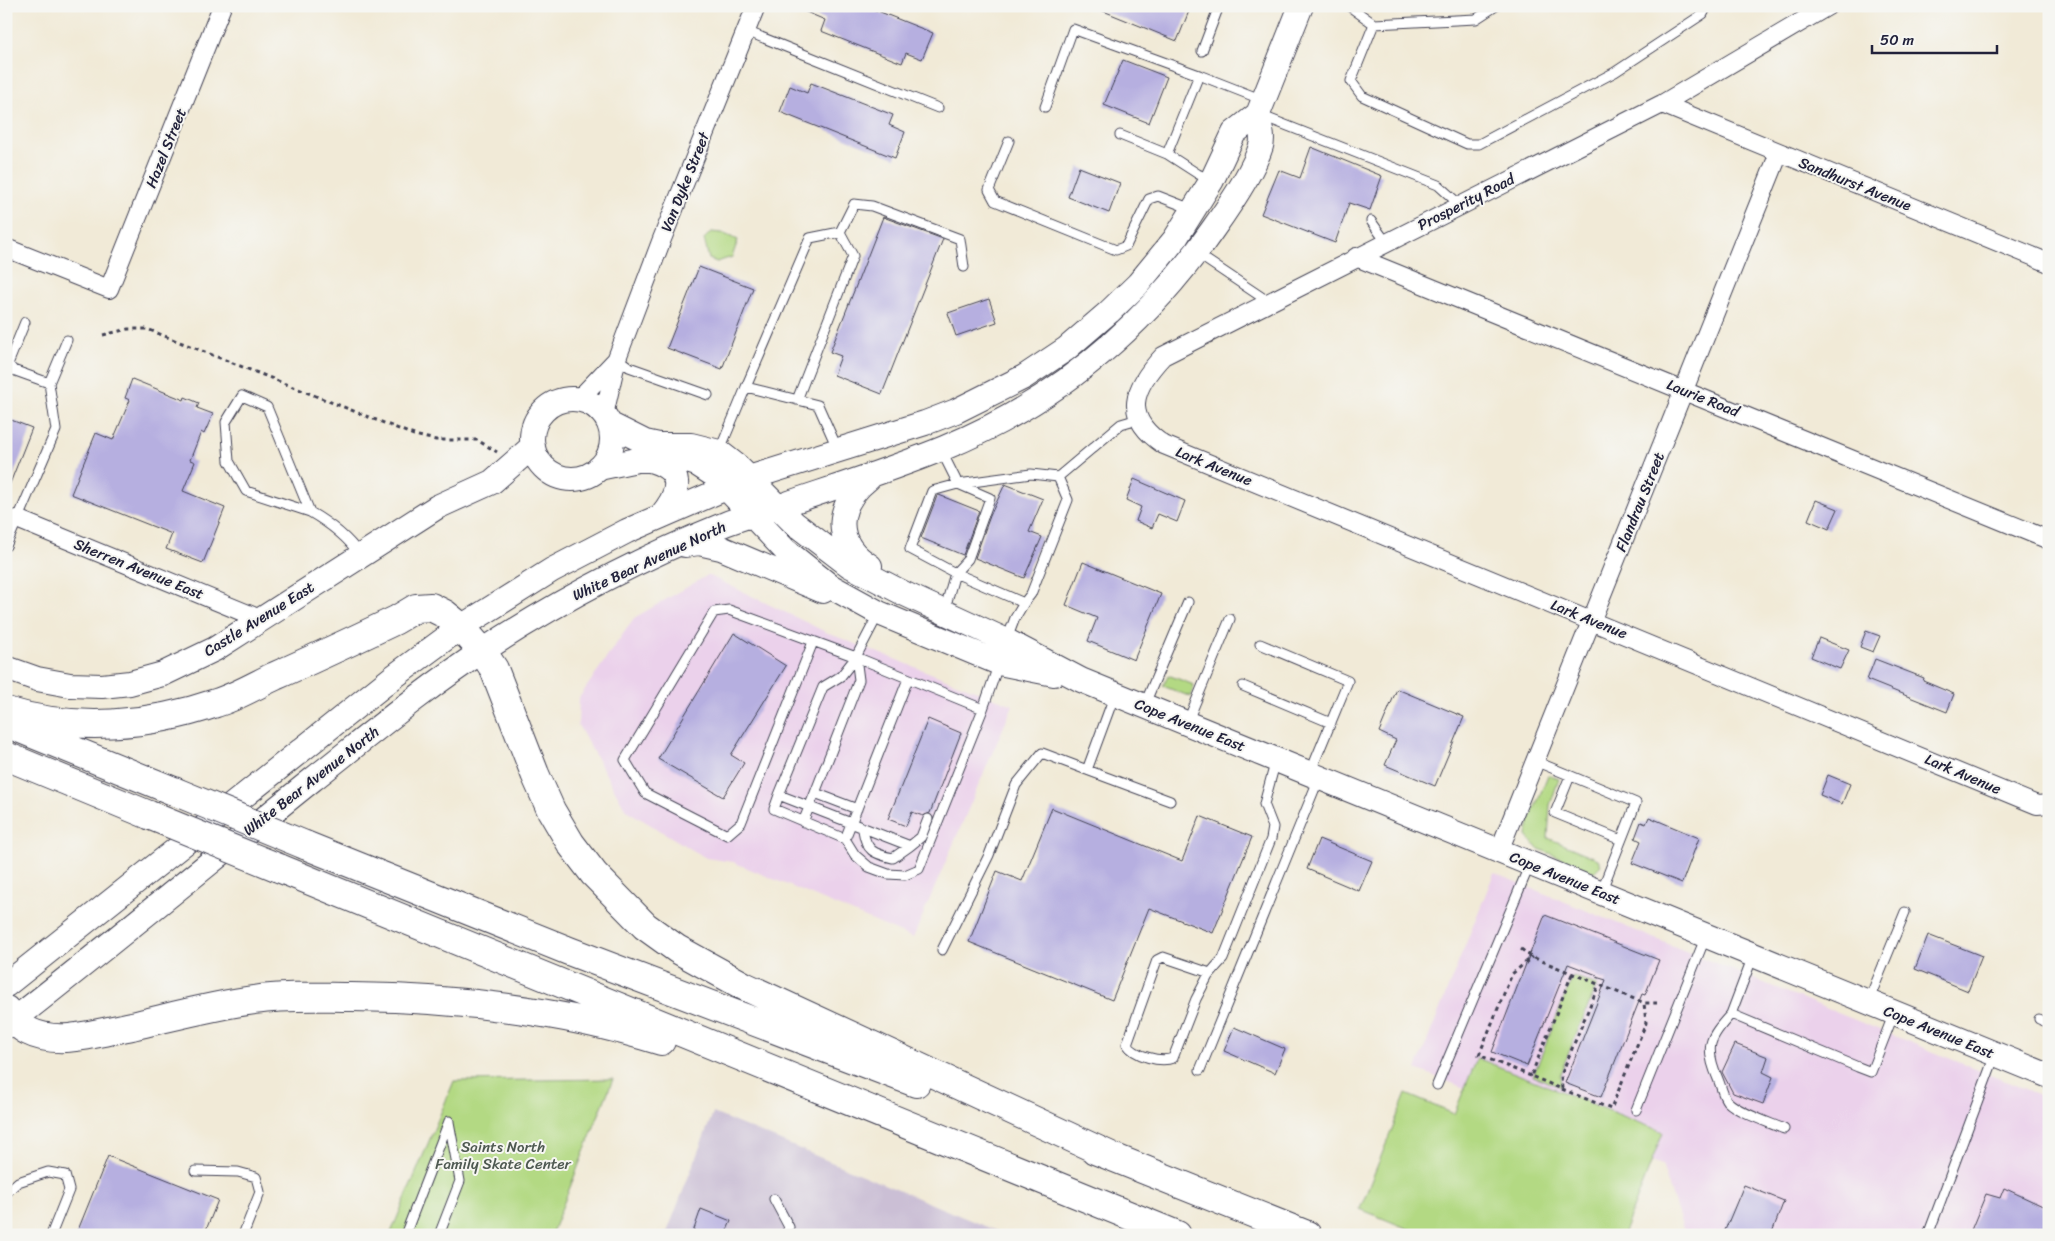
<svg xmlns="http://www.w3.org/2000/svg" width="2055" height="1241" viewBox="0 0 2055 1241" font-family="Sriracha,sans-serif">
<rect width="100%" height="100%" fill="#f6f6f2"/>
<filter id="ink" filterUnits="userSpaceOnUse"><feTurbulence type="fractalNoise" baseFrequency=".02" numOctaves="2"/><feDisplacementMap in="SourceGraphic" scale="10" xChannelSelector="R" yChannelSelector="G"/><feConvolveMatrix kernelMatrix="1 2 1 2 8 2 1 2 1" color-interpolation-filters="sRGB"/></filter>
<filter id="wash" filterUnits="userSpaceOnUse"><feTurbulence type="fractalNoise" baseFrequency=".0096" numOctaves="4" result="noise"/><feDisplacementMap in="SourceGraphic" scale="20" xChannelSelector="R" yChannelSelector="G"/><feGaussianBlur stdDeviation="1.12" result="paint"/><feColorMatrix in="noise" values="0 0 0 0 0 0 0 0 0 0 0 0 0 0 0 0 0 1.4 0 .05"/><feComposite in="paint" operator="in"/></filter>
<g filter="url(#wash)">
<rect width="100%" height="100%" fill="#f1ead7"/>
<path fill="#ebd1eb" d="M708,575l122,59 183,71 -100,233 -180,-76 -27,-4 -80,-48 -48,-85 1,-27 55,-80z
M1494,873l555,226v136h-364l-23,-70 -246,-96z"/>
<path fill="#cbbfd5" d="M713,1113l293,122h-340z"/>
<path fill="#b3d983" stroke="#6a7e5f" d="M711,232l11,1 16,7 -6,17 -15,5 -8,-3 -5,-20z
M1168,675l26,10 -3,12 -28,-11z
M1548,775l11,4 -9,26 -2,33 50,21 3,6 -7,7 -57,-24 -10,-12 2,-14z
M1573,976l24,9 -37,89 1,13 -28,-11z
M1477,1058l186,74 -40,103h-200l-63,-26 46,-115 48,20z
M613,1079l-62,156h-161l64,-154z"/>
<g id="blocks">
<path fill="#b6afe0" d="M792,6h73l68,27 -11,26 -16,-6 -4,10 -81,-32 4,-11z
M1091,6h100l-14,35z
M1123,60l44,17 -18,46 -45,-18z
M811,83l82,32 -4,10 16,7 -10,26 -115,-46 10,-26 17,7z
M1311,147l71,29 -12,34 -21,-7 -14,40 -74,-29 18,-44 21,8z
M1079,167l41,16 -11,30 -41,-16z
M883,217l60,22 -61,155 -48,-19 7,-19 -11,-4z
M699,267l54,21 -31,81 -55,-21z
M989,299l8,23 -41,14 -8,-23z
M132,379l52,21 1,-3 14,6 -2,5 16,6 -9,20 -3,-2 -11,28 5,2 -12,29 42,17 -22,55 -37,-14 6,-15 -101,-40 25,-61 17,7 17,-40 -5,-2z
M6,418l26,10 -25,63h-1z
M1134,479l51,22 -8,21 -19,-8 -6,14 -16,-7 5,-14 -15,-7z
M1005,484l38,15 -14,33 13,5 -18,41 -49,-20 15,-42z
M939,495l40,16 -16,44 -42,-17 16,-42z
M1816,500l22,9 -9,20 -21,-9z
M1083,562l78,32 -27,66 -46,-19 9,-23 -31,-13z
M1866,631l14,5 -7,16 -13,-5z
M734,633l52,33 -55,89 13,8 -21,34 -65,-38z
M1819,638l30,12 -9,19 -29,-12z
M1875,659l49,19 -1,3 31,13 -7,18 -80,-32z
M1397,689l67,28 -29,69 -50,-21 11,-25 -17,-8z
M928,719l33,14 -31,80 -7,3 -11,-4 -6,14 -18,-7z
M1828,775l22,9 -8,20 -22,-9z
M1052,808l130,53 18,-45 52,21 -39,96 -64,-25 -37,92 -143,-58 28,-71 25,10z
M1649,817l50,21 -17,45 -50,-20 9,-22 -6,-3 6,-16 5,2z
M1319,839l53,22 -13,30 -52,-22z
M1545,915l114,45 -14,35 -3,-1 -41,103 -36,-14 41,-103 -10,-3 1,-2 -29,-11 -41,102 -35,-14z
M1928,935l54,21 -14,35 -53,-22z
M1234,1027l51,22 -10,24 -51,-22z
M1735,1044l33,13 -5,15 10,5 -10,27 -30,-11 -11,-21z
M108,1156l110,44 -14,35h-128z
M1744,1185l40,16 -13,34h-48z
M2004,1188l45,21v23l-11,-4 -3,7h-66l17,-41 14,4z
M701,1209l30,12 -6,14h-33z"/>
</g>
</g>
<g filter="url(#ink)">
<use href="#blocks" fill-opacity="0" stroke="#414052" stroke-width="1"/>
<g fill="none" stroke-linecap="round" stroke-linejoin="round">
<g stroke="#414052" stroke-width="11">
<path id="lane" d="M1349,6l25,18
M1496,6l-20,13 -102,5 -23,57 11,15 105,48h12l136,-72 88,-58 4,-8
M746,31l192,77
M1202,51l17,-45
M1045,107l28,-78 126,46
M1260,115l178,70 22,20
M1120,135l47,19
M1009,141l-20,49 6,11 121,49 10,-4 23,-47 9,-3 36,14
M1211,180l-13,-6 -31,-20 32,-79 64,25
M1371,221l15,21
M1196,253l73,49
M25,322l-17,42 5,6 36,13
M617,358l12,9 79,28
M797,400l56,-144 -13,-24
M838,450l-20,-45 -72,-18 64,-149 30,-6 14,-28 18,2 88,33 4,28
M941,450l17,34 32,14 -22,61 -13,14 69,30 -9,15 -8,21
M719,452l27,-65
M1058,477l63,-53 17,-5
M310,512l-64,-21 -17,-30 -3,-39 16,-26 25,11 43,105c19,11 38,26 50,43
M6,546l50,-116 -7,-47 18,-43
M944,612l11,-39 -45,-24 22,-58 26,-7 73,-10 27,3 10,23 -37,94 -7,9
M879,613l-23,44 127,52 16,-46
M813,642l-72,181 -14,12 -82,-42 -20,-33 89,-148 15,-2 127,47
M1260,644l88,37 -38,92
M856,657l-15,19 -18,11 -44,108 131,51 11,-9 7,-18
M856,657l3,23 -44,113 42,16
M1243,686l88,37
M1144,706l44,-104
M1187,723l43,-104
M1535,761l101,42 -35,89
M1087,770l83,31
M1570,776l-15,37 66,27
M779,795l-5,14 71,30 10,16 14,12 19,7 17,1 14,-6 64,-160
M803,822l12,-29
M863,830c3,21 11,24 30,28l17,-12
M845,839l63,-160
M942,950l47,-95 27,-70 26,-32 45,17 28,-76
M1753,956l-22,58 127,53 13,5 23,-59
M1210,973l-47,-16 -6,3 -30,84c7,12 34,19 46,14l23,-59 12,-23c5,-6 10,-12 15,-17l48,-120 2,-12 -9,-23 12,-44
M1868,1002l37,-90
M1731,1014c-22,24 -27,33 -13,65 3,7 5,17 9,22 12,12 41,21 57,28
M2039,1019l10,4
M1200,1070l119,-292
M1437,1085l93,-221
M1636,1110l70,-174
M195,1171l43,1 18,5 4,15 -17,43
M6,1193l12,-11 30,-10 17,3 4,15 -18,45
M774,1199l15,28 -3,8
M405,1235l44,-114
M439,1235l21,-54 -11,-59
M1928,1235l67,-180"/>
</g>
<g stroke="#414052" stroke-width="20">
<path id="street" d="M1828,6l-166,98 -499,252c-30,32 -42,61 1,89l873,360 12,-1
M1662,104l387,159
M6,248l103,41 113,-283
M1356,257l693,283
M578,400l39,-41
M604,415l13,-57 45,-119 94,-233
M17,519l243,100
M1499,851l280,-698"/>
</g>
<g stroke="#414052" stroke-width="26">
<path id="secondary" d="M532 439a40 40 0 1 1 80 0a40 40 0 1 1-80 0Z
M609,424l36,18 14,3h32l28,7 18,14 57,57 55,42 56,29 102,47 74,39 968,396
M650,460c35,10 31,32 11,56
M599,468l38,-8h47l13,4 17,11 71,75 45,36 49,27 120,50 55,11
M869,478c-33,26 -38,64 1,88
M685,545l14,-2 22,5 102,43
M6,668l31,11 33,6 32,1 28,-3 33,-9 52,-25 222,-142 55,-25 41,-36
M6,985l386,-307 69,-51 91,-57 75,-39 122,-53 176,-55 31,-12 68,-34 42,-28 43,-37 29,-28 37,-45 37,-59 22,-47 24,-19 43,-108
M6,1026c103,-80 204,-164 306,-246 56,-44 112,-91 172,-130 76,-50 157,-92 241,-126 20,-8 41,-13 61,-20 53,-18 107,-35 158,-56 112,-46 201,-121 269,-219 15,-21 41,-60 48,-83 3,-10 -2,-22 -3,-32"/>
</g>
<g stroke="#414052" stroke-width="30">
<path id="highway" d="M6,711c68,21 144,15 210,-8 20,-6 40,-18 59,-27 41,-18 81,-37 121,-56l20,-12 15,-1 14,7 16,13 21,24 12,18 41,105 16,36 20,34 23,30 51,52 32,23 67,37 367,170
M11,725l165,67
M6,756l143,59
M305,845l264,106 347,132
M279,868l898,367
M6,1010c6,7 13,17 22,21 31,16 72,1 104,-5 39,-9 82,-21 122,-26 32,-5 66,-3 98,-3 105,1 209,13 309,44
M1095,1150l212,85"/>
</g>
<path stroke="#414052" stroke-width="3" stroke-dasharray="4 4" stroke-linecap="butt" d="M103,335l25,-6h19l267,106 22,5h41l20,12
M1521,949l11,8 112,46h13
M1572,974l-41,102 31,13 -1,-14 38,-91
M1531,1076l-52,-21 33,-81 20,-17
M1562,1089l49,20 35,-86 -2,-20"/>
<use href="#lane" stroke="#fff" stroke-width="9"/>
<use href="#street" stroke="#fff" stroke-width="18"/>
<use href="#secondary" stroke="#fff" stroke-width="24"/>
<use href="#highway" stroke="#fff" stroke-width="28"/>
<g stroke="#414052" stroke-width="30" stroke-linecap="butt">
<path id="highway-bridge" d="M176,792l129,53
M149,815l130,53"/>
</g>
<use href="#highway-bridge" stroke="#fff" stroke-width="28"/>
</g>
</g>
<g text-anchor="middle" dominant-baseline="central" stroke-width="4" stroke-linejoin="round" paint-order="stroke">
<g font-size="15" fill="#22223b" stroke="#f6f6f2">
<text transform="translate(166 148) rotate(-68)">Hazel Street</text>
<text transform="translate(685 182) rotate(-68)">Van Dyke Street</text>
<text transform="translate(1855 184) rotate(22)">Sandhurst Avenue</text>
<text transform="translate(1466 202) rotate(-27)">Prosperity Road</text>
<text transform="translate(1703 398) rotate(22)">Laurie Road</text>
<text transform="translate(1214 466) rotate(22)">Lark Avenue</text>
<text transform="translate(1640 502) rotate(-68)">Flandrau Street</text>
<text transform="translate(649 561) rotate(-25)">White Bear Avenue North</text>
<text transform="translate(139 569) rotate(22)">Sherren Avenue East</text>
<text transform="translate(259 619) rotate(-32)">Castle Avenue East</text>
<text transform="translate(1589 619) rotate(22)">Lark Avenue</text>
<text transform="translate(1190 725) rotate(22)">Cope Avenue East</text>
<text transform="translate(1963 774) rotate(23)">Lark Avenue</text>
<text transform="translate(311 781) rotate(-38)">White Bear Avenue North</text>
<text transform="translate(1565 878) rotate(22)">Cope Avenue East</text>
<text transform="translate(1939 1032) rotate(22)">Cope Avenue East</text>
</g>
<g font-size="15" fill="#4e5951" stroke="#f6f6f2">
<text x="503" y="1147">Saints North<tspan x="503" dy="17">Family Skate Center</tspan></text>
</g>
</g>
<rect width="2055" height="1241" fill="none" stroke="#f6f6f2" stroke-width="25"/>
<path d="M1872 45v8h125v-8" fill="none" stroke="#22223b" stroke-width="2.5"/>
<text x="1880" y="45" font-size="15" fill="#22223b" stroke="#f6f6f2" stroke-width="4" paint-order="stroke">50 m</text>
</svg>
